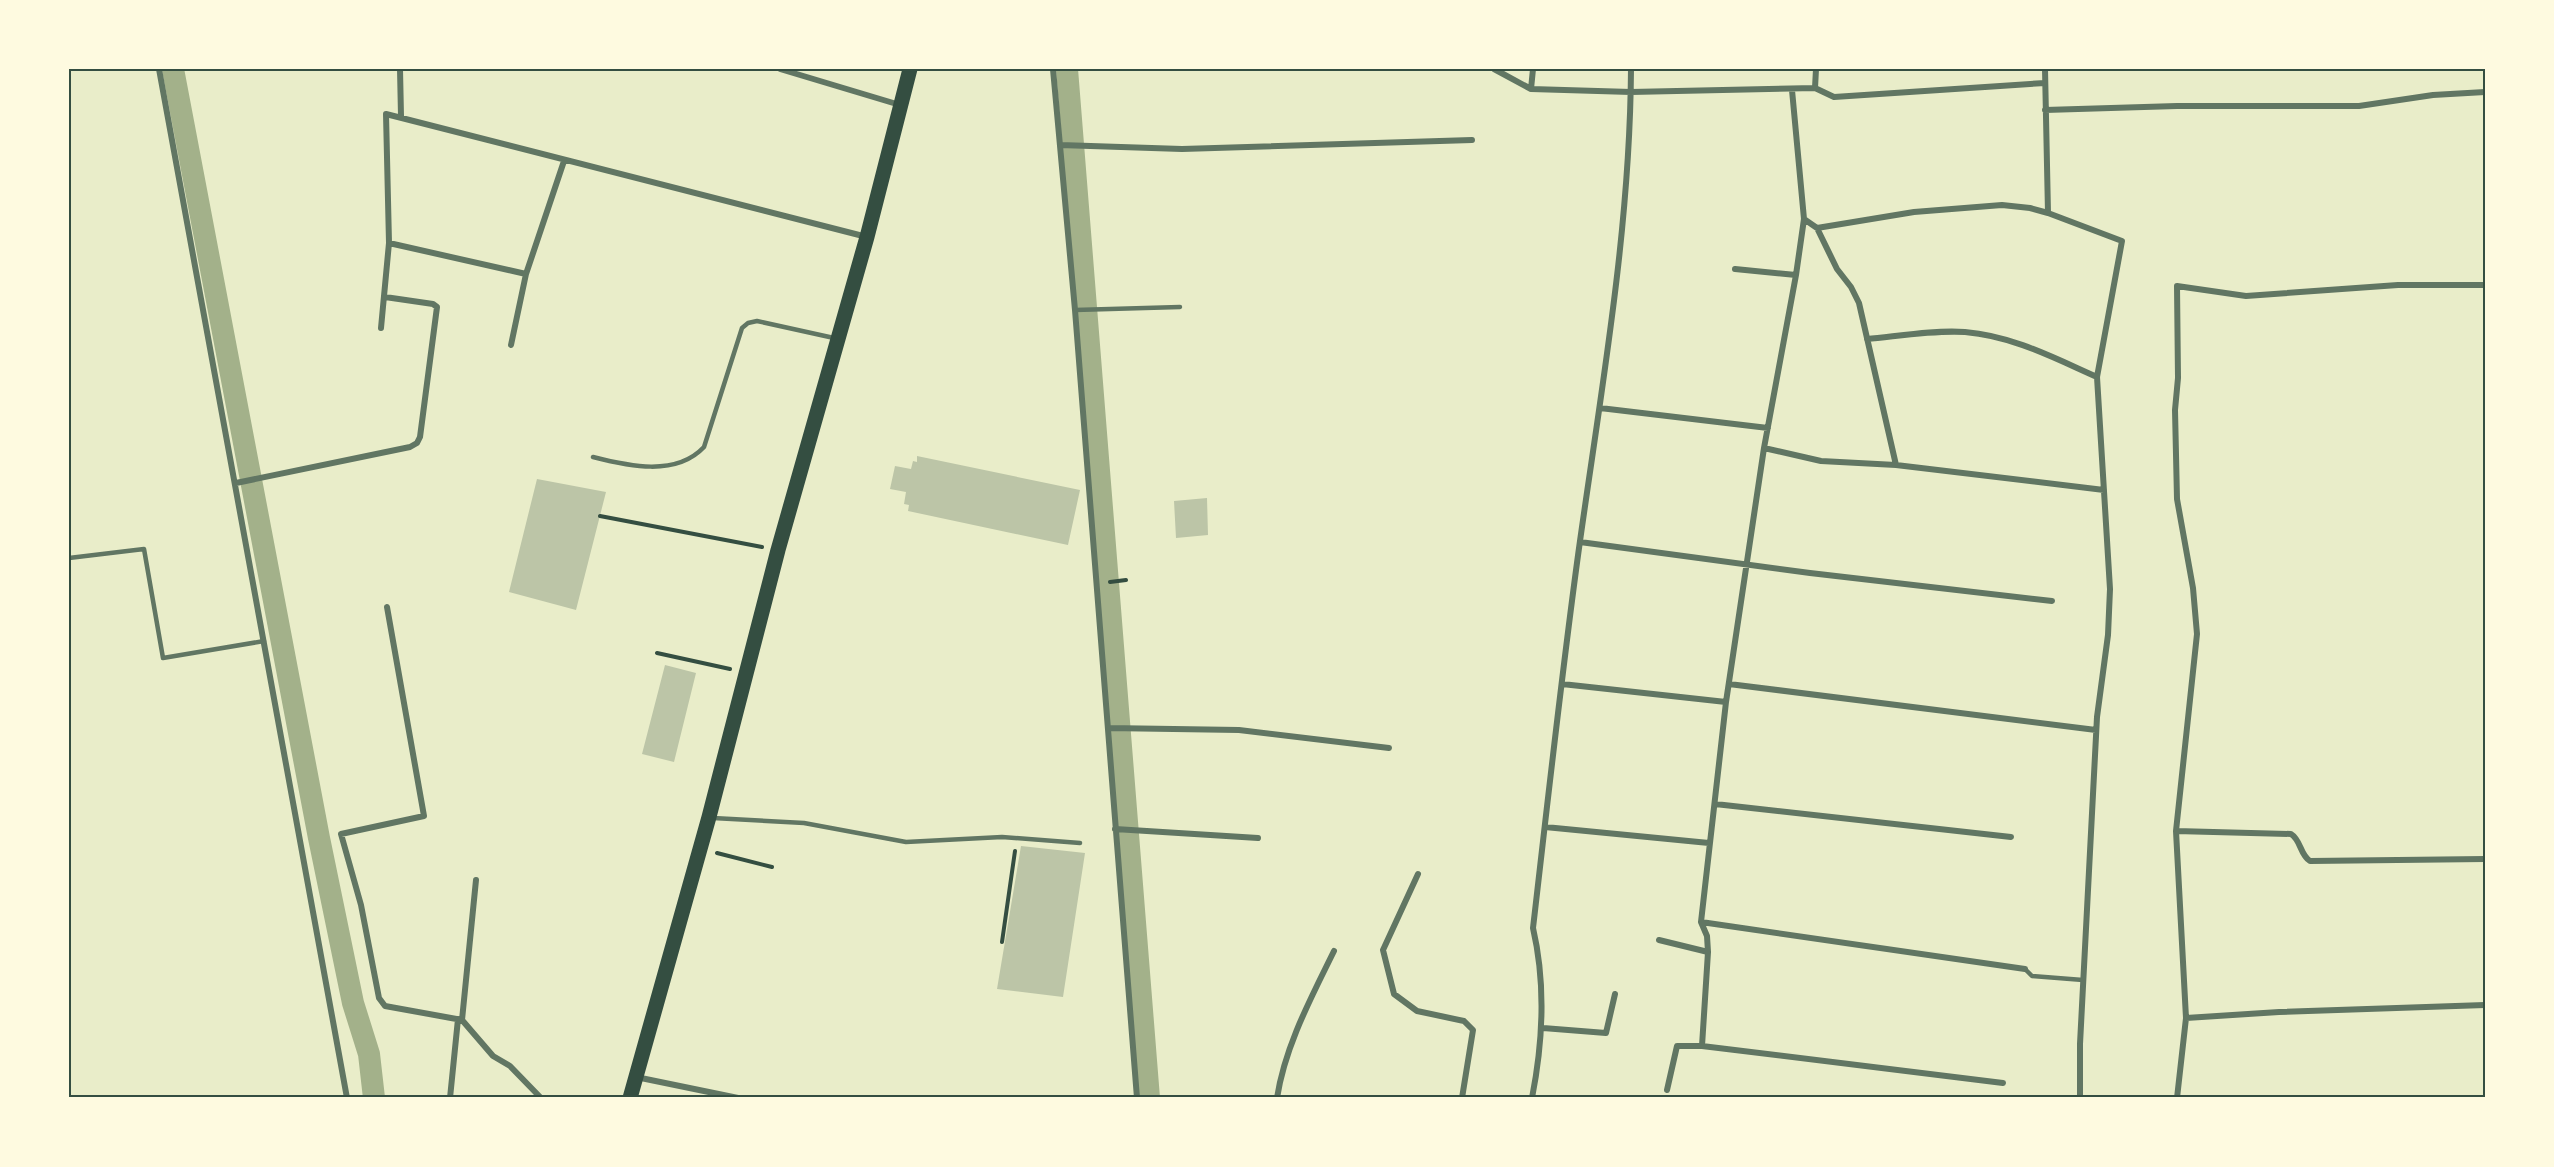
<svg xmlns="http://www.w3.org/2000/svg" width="2554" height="1167" viewBox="0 0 2554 1167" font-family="Roboto,sans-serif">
<rect width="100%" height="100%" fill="#e9edc9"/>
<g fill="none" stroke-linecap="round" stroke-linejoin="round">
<path stroke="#a3b18a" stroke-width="22" d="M173,69l146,769 34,165 16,51 5,44
M1067,69l82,1029"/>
</g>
<path fill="#bcc5a7" d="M917,456l163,34 -12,55 -160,-34 1,-6 -5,-1 2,-12 -16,-3 5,-23 16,3 2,-8 4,1z
M537,479l69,13 -30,118 -67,-18z
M1207,498l1,37 -32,3 -2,-37z
M665,665l31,8 -22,89 -32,-8z
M1021,846l64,7 -22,144 -66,-8z"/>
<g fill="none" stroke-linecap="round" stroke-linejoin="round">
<path stroke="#344e41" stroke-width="4" d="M600,516l162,31
M1110,582l16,-2
M657,653l73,16
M717,853l55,14
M1002,942l13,-91"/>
<path stroke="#617663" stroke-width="4.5" d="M1075,310l105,-3
M593,457c35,9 83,20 111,-10l38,-119 6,-5 9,-2 77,17
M69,558l75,-9 19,109 101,-17
M713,818l91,5 102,19 96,-5 78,6
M2025,969l7,7 51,4"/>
<path stroke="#617663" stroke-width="6" d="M159,69l188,1029
M400,69l1,47
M780,69l120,36
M1053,69l22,241 62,788
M1494,69l37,20 100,3 184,-4 1,-19
M2045,69l3,144
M1815,88l19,9 211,-14
M1531,89l2,-20
M2045,110l132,-4h182l74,-11 52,-3
M1060,145l122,4 290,-9
M1804,219l13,9 20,41 14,18 8,16 37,162
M1817,228l97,-16 88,-7 28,3 18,5 74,28 -25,136 13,212 -2,46 -11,82 -17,327v54
M389,243l137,31
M1735,269l61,6
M381,328l8,-85 -3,-129 481,123
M1867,339c32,-3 66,-9 98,-7 48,4 89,26 132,45
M511,345l15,-71 38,-113
M1600,408l168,20
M1764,448l57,13 75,4 208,25
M236,483l174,-36 7,-4 3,-6 17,-130 -4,-3 -48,-7
M1580,542l230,31 242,28
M387,607l37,209 -83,18 20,71 18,93 6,8 77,14 31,36 17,10 31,32
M1562,684l164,18
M1729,684l367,46
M1108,728l131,2 150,18
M1715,804l296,33
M1545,827l164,16
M1115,829l143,9
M2176,831l115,3c10,6 9,21 19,27l175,-2
M1418,874l-35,76 11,44 23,17 47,10 9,9 -11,68
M1701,922l324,47
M1659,940l49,12
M2186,1018l93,-6 206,-7
M462,1020l14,-140
M1543,1028l63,5 9,-39
M1702,1046l6,-94 -1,-16 -6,-14 25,-220 38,-254 32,-173 8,-56 -12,-129
M636,1077l102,21
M1667,1090l10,-44h25l301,37
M450,1098l8,-79
M1277,1098c8,-52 34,-100 57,-147
M1532,1098c11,-56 14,-114 1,-170 15,-129 29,-258 47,-387 22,-156 50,-313 51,-472
M2177,1098l9,-80 -10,-187 21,-197 -4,-46 -16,-89 -2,-89 3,-32 -1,-92 69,10 152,-11h87"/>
<path stroke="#344e41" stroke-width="15" d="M630,1098l79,-281 69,-267 89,-313 43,-168"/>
</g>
<rect width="2554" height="1167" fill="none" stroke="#fefae0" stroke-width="141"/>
<rect x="70" y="70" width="2414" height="1026" fill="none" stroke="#344e41" stroke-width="2"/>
</svg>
